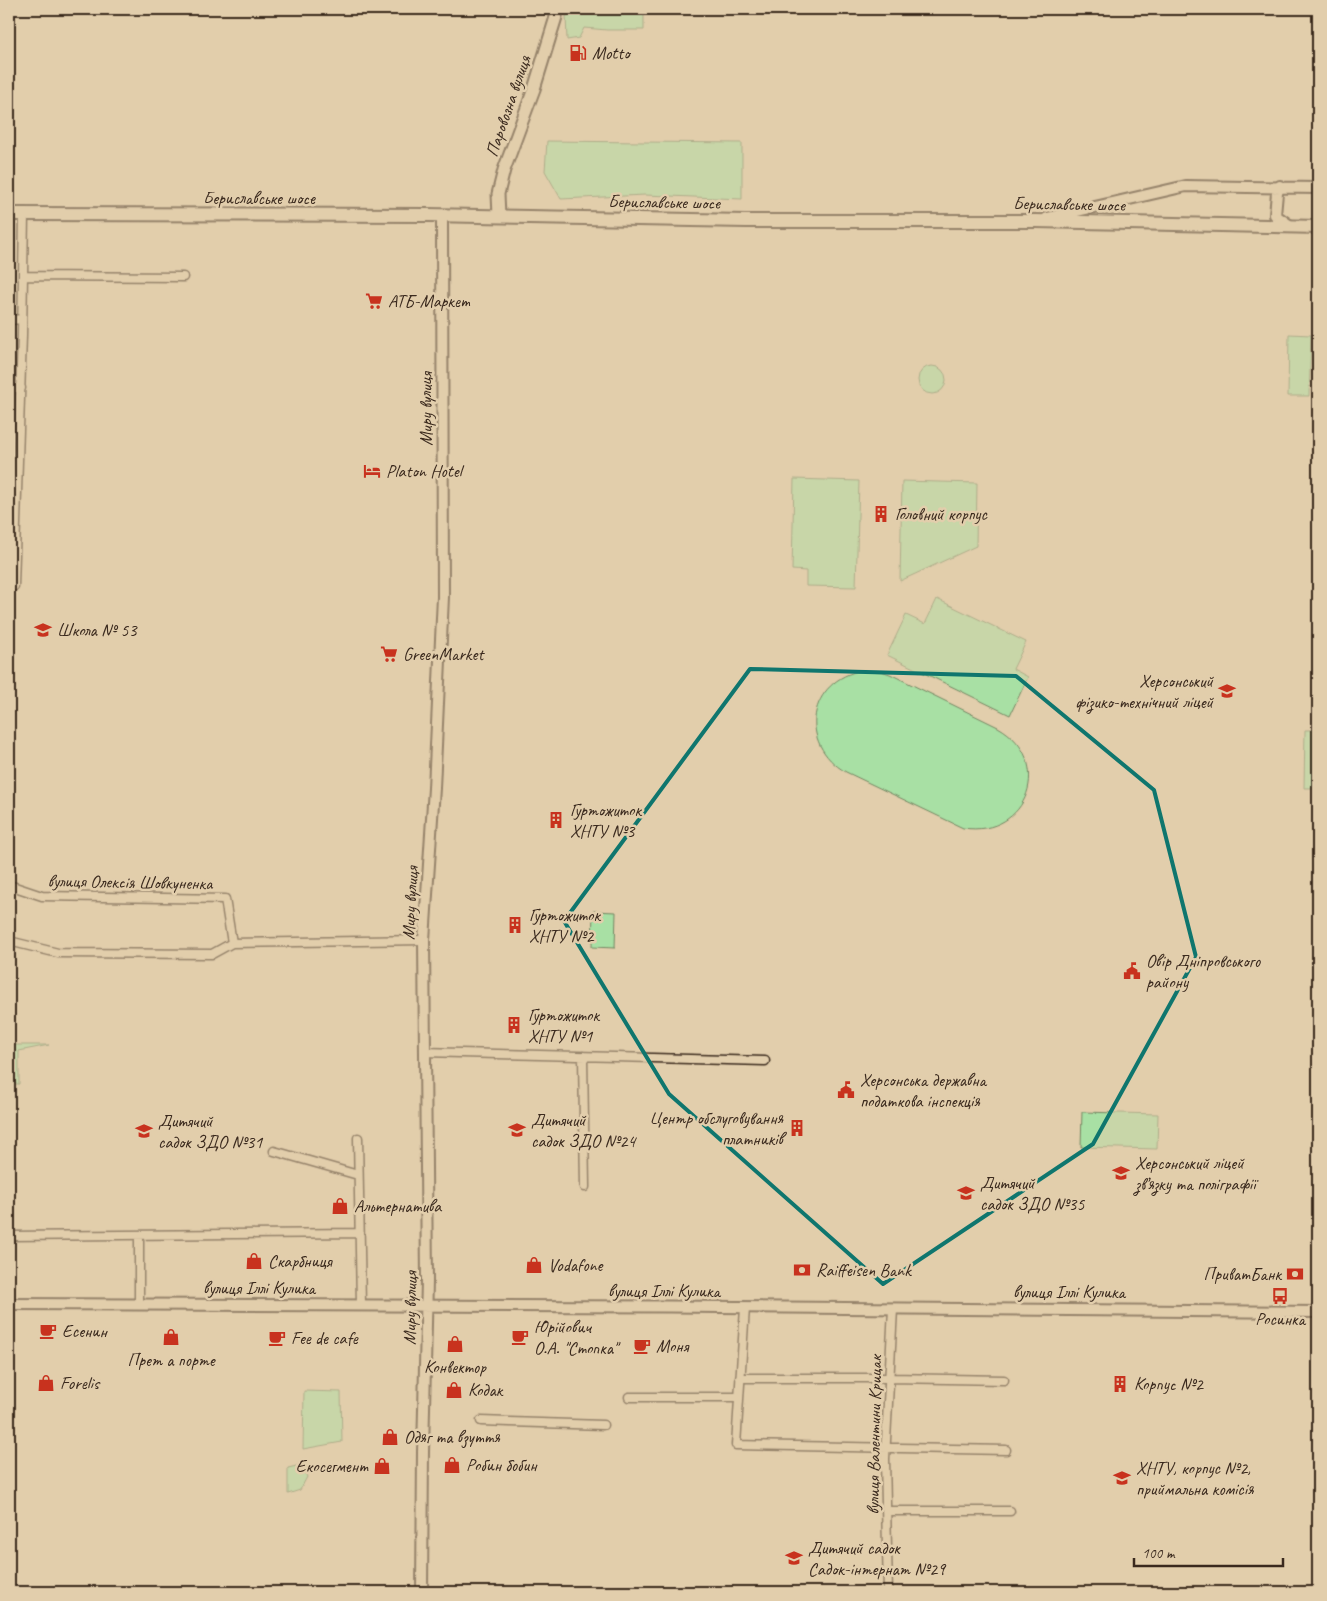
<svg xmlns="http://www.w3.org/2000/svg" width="1327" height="1601" viewBox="0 0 1327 1601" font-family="Caveat,sans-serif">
<rect width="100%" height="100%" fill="#e2ceac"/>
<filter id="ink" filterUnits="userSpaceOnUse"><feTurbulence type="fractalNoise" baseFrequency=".02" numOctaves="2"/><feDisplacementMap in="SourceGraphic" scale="10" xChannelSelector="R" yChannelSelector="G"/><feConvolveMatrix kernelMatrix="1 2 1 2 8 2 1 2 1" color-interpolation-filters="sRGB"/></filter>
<g filter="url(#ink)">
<path fill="#a8e0a4" stroke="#728561" d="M577,9h67v21h-37l-23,-2 -5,10 -12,2 -1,-24z
M547,141l195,2v56l-97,-4 -84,4 -16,-28z
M1289,334l22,1 -2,61h-21z
M918 380a14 14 0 1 1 28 0a14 14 0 1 1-28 0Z
M794,479l65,2 -3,106 -50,-1v-15l-14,-1z
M902,481l75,2 -1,63 -76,35z
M937,599l89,43 -13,27 15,8 -18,38 -123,-60 19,-40 19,9z
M863,670l18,1 9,3 108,53c58,33 30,111 -35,101l-117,-56c-49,-28 -38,-92 17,-102z
M1305,730h13v58h-14z
M593,911l23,1 -1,36 -23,-1z
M9,1045h40l-30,6v33h-10z
M1082,1112l76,2 -1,35 -76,-2z
M304,1391l37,1 1,50 -39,7z
M301,1465l6,12 -7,13 -12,4v-26z"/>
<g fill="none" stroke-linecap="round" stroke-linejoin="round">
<g stroke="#3b2a1e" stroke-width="11">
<path id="minor" d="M24,276l159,1
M9,320l13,-1
M9,388h12
M9,586h5l8,-251 2,-120
M9,885l33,11 183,3 7,44 192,-3
M9,941l49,12 154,1 20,-11
M424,1052l341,9
M583,1056l2,131
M358,1138l3,167
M274,1151l84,24
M139,1235v69
M9,1236l350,-3
M745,1308l-9,137 270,5
M740,1378h150l114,2
M629,1397h110
M481,1421l122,4
M886,1511h124
M888,1592l-3,-133 8,-150"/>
</g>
<g stroke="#3b2a1e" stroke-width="14">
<path id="tertiary" d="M1280,186l-3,7 -2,22 17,12
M1047,218l139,-32 132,2
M9,1304c436,2 873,2 1309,8
M422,1592l1,-140 4,-171 -3,-341 10,-152 9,-191 -1,-381"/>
</g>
<g stroke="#3b2a1e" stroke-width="15">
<path id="secondary" d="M499,216l-1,-22 6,-24 30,-81 22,-72v-8"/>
</g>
<g stroke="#3b2a1e" stroke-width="16">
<path id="primary" d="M9,214l420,1 317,6h290l282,6"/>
</g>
<use href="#minor" stroke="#e2ceac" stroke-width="8"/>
<use href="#tertiary" stroke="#e2ceac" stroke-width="10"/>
<use href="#secondary" stroke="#e2ceac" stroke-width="11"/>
<use href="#primary" stroke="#e2ceac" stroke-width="12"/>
</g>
</g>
<path d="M0 0H1327V1601H0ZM750,669l266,7 138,114 42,167 -103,187 -210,140 -214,-190 -105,-173z" fill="#e2ceac" fill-opacity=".55" fill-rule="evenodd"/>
<path fill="none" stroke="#0f766e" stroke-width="4" stroke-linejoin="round" d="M750,669l266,7 138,114 42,167 -103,187 -210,140 -214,-190 -105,-173z"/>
<defs>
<g id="fuel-bare" transform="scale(1.35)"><path d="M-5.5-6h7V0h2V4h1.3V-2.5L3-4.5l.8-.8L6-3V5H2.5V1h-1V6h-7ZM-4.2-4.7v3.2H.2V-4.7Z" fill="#c8321e" stroke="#e2ceac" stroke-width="2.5" paint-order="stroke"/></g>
<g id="supermarket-bare" transform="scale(1.35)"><path d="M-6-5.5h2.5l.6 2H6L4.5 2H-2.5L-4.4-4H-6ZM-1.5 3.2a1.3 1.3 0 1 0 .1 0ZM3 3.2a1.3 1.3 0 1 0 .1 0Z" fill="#c8321e" stroke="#e2ceac" stroke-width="2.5" paint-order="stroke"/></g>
<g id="hotel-bare" transform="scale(1.35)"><path d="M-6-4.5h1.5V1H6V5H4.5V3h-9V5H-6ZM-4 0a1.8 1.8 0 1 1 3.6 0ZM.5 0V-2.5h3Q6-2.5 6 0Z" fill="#c8321e" stroke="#e2ceac" stroke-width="2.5" paint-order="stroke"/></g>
<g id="building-bare" transform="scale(1.35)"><path d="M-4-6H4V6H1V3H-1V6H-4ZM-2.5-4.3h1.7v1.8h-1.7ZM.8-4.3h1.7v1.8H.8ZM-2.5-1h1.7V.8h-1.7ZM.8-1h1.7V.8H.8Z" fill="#c8321e" stroke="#e2ceac" stroke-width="2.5" paint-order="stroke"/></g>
<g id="school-bare" transform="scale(1.35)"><path d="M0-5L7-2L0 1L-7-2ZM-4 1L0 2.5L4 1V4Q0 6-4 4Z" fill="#c8321e" stroke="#e2ceac" stroke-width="2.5" paint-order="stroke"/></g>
<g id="university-bare" transform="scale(1.35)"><path d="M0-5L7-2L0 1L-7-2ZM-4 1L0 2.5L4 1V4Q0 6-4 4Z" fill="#c8321e" stroke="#e2ceac" stroke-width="2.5" paint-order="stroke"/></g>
<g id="civic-bare" transform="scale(1.35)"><path d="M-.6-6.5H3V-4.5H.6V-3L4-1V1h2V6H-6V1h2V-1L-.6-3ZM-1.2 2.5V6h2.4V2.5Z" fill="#c8321e" stroke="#e2ceac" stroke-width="2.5" paint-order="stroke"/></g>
<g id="shop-bare" transform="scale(1.35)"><path d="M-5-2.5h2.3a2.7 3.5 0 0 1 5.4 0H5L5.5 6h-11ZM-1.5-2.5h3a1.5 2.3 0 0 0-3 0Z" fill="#c8321e" stroke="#e2ceac" stroke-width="2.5" paint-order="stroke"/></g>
<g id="bank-bare" transform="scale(1.35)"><path d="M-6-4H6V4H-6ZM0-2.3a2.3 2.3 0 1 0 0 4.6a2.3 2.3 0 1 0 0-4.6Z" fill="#c8321e" stroke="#e2ceac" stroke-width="2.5" paint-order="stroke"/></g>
<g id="bus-bare" transform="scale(1.35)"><path d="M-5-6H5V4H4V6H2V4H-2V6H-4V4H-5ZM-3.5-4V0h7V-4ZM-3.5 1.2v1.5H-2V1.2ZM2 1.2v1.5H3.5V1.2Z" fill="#c8321e" stroke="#e2ceac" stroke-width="2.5" paint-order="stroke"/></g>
<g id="cafe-bare" transform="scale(1.35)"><path d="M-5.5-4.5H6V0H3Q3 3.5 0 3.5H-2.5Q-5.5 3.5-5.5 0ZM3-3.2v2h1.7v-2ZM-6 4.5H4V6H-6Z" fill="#c8321e" stroke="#e2ceac" stroke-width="2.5" paint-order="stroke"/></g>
</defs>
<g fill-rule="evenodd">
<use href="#fuel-bare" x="578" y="53"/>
<use href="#supermarket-bare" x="374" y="301"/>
<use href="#hotel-bare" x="372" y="471"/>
<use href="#building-bare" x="881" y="514"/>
<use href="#school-bare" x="43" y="630"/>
<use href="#supermarket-bare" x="389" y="654"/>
<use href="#university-bare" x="1227" y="691"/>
<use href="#building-bare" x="556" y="820"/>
<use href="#building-bare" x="515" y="925"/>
<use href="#civic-bare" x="1132" y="971"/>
<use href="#building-bare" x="514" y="1025"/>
<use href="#civic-bare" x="846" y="1090"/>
<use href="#building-bare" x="797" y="1128"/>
<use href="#school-bare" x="517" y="1130"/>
<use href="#school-bare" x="144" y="1131"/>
<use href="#university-bare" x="1121" y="1173"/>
<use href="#school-bare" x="966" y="1193"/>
<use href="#shop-bare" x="340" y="1206"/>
<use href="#shop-bare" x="254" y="1261"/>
<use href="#shop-bare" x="534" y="1265"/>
<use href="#bank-bare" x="802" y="1270"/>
<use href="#bank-bare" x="1295" y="1274"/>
<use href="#bus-bare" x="1280" y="1296"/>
<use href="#cafe-bare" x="48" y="1331"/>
<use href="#shop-bare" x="171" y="1337"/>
<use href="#cafe-bare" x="520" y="1337"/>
<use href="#cafe-bare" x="277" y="1338"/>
<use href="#shop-bare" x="455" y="1344"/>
<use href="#cafe-bare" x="642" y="1346"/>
<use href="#shop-bare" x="46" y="1383"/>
<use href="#building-bare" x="1120" y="1384"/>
<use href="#shop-bare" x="454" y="1390"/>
<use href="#shop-bare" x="390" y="1437"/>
<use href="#shop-bare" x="452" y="1465"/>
<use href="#shop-bare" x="382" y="1466"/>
<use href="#university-bare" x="1122" y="1478"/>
<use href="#school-bare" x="794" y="1558"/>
</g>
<g text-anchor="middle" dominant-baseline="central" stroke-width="5" stroke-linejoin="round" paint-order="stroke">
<g font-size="18" fill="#3b2a1e" stroke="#e2ceac" text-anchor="start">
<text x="592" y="53">Motto</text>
<text x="388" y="301">АТБ-Маркет</text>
<text x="386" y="471">Platon Hotel</text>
<text x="895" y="514">Головний корпус</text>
<text x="57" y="630">Школа № 53</text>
<text x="403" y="654">GreenMarket</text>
<text x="1213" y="681" text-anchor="end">Херсонський<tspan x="1213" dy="21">фізико-технічний ліцей</tspan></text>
<text x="570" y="810">Гуртожиток<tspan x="570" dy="21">ХНТУ №3</tspan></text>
<text x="529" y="915">Гуртожиток<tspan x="529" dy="21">ХНТУ №2</tspan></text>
<text x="1146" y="961">Овір Дніпровського<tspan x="1146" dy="21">району</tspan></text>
<text x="528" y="1015">Гуртожиток<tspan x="528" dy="21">ХНТУ №1</tspan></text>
<text x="860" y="1080">Херсонська державна<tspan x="860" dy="21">податкова інспекція</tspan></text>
<text x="783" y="1118" text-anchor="end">Центр обслуговування<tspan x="783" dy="21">платників</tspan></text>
<text x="531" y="1120">Дитячий<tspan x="531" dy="21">садок ЗДО №24</tspan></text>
<text x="158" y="1121">Дитячий<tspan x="158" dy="21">садок ЗДО №31</tspan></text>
<text x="1135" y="1163">Херсонський ліцей<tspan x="1135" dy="21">зв’язку та поліграфії</tspan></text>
<text x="980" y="1183">Дитячий<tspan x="980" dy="21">садок ЗДО №35</tspan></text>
<text x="354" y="1206">Альтернатива</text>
<text x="268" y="1261">Скарбниця</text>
<text x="548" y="1265">Vodafone</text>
<text x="816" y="1270">Raiffeisen Bank</text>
<text x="1281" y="1274" text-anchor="end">ПриватБанк</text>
<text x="1280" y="1319" text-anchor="middle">Росинка</text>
<text x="534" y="1327">Юрійович<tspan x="534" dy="21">О.А. "Стопка"</tspan></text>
<text x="62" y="1331">Есенин</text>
<text x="291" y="1338">Fee de cafe</text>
<text x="656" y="1346">Моня</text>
<text x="171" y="1360" text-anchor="middle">Прет а порте</text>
<text x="455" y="1367" text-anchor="middle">Конвектор</text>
<text x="60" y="1383">Forelis</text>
<text x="1134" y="1384">Корпус №2</text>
<text x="468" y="1390">Кодак</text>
<text x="404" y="1437">Одяг та взуття</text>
<text x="466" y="1465">Робин бобин</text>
<text x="368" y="1466" text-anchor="end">Екосегмент</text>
<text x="1136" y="1468">ХНТУ, корпус №2,<tspan x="1136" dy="21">приймальна комісія</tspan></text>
<text x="808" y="1548">Дитячий садок<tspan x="808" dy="21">Садок-інтернат №29</tspan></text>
</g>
<g font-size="18" fill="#3b2a1e" stroke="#e2ceac">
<text transform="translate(508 106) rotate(-71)">Паровозна вулиця</text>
<text x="259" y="198">Бериславське шосе</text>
<text transform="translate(664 202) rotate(1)">Бериславське шосе</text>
<text transform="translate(1069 204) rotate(1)">Бериславське шосе</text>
<text transform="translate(426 409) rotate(-90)">Миру вулиця</text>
<text transform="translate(130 882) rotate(1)">вулиця Олексія Шовкуненка</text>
<text transform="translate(410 903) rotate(-87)">Миру вулиця</text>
<text x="259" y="1288">вулиця Іллі Кулика</text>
<text x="664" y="1291">вулиця Іллі Кулика</text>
<text x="1069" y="1292">вулиця Іллі Кулика</text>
<text transform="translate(410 1308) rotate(-89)">Миру вулиця</text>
<text transform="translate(874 1435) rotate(-89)">вулиця Валентини Крицак</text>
</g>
</g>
<rect width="1327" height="1601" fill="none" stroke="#e2ceac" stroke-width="30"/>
<rect x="15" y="15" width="1297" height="1571" fill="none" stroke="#3b2a1e" stroke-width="2" filter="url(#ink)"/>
<path d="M1134 1558v8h149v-8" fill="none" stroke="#3b2a1e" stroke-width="2.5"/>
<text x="1142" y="1558" font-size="15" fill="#3b2a1e" stroke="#e2ceac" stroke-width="4" paint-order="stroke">100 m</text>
</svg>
